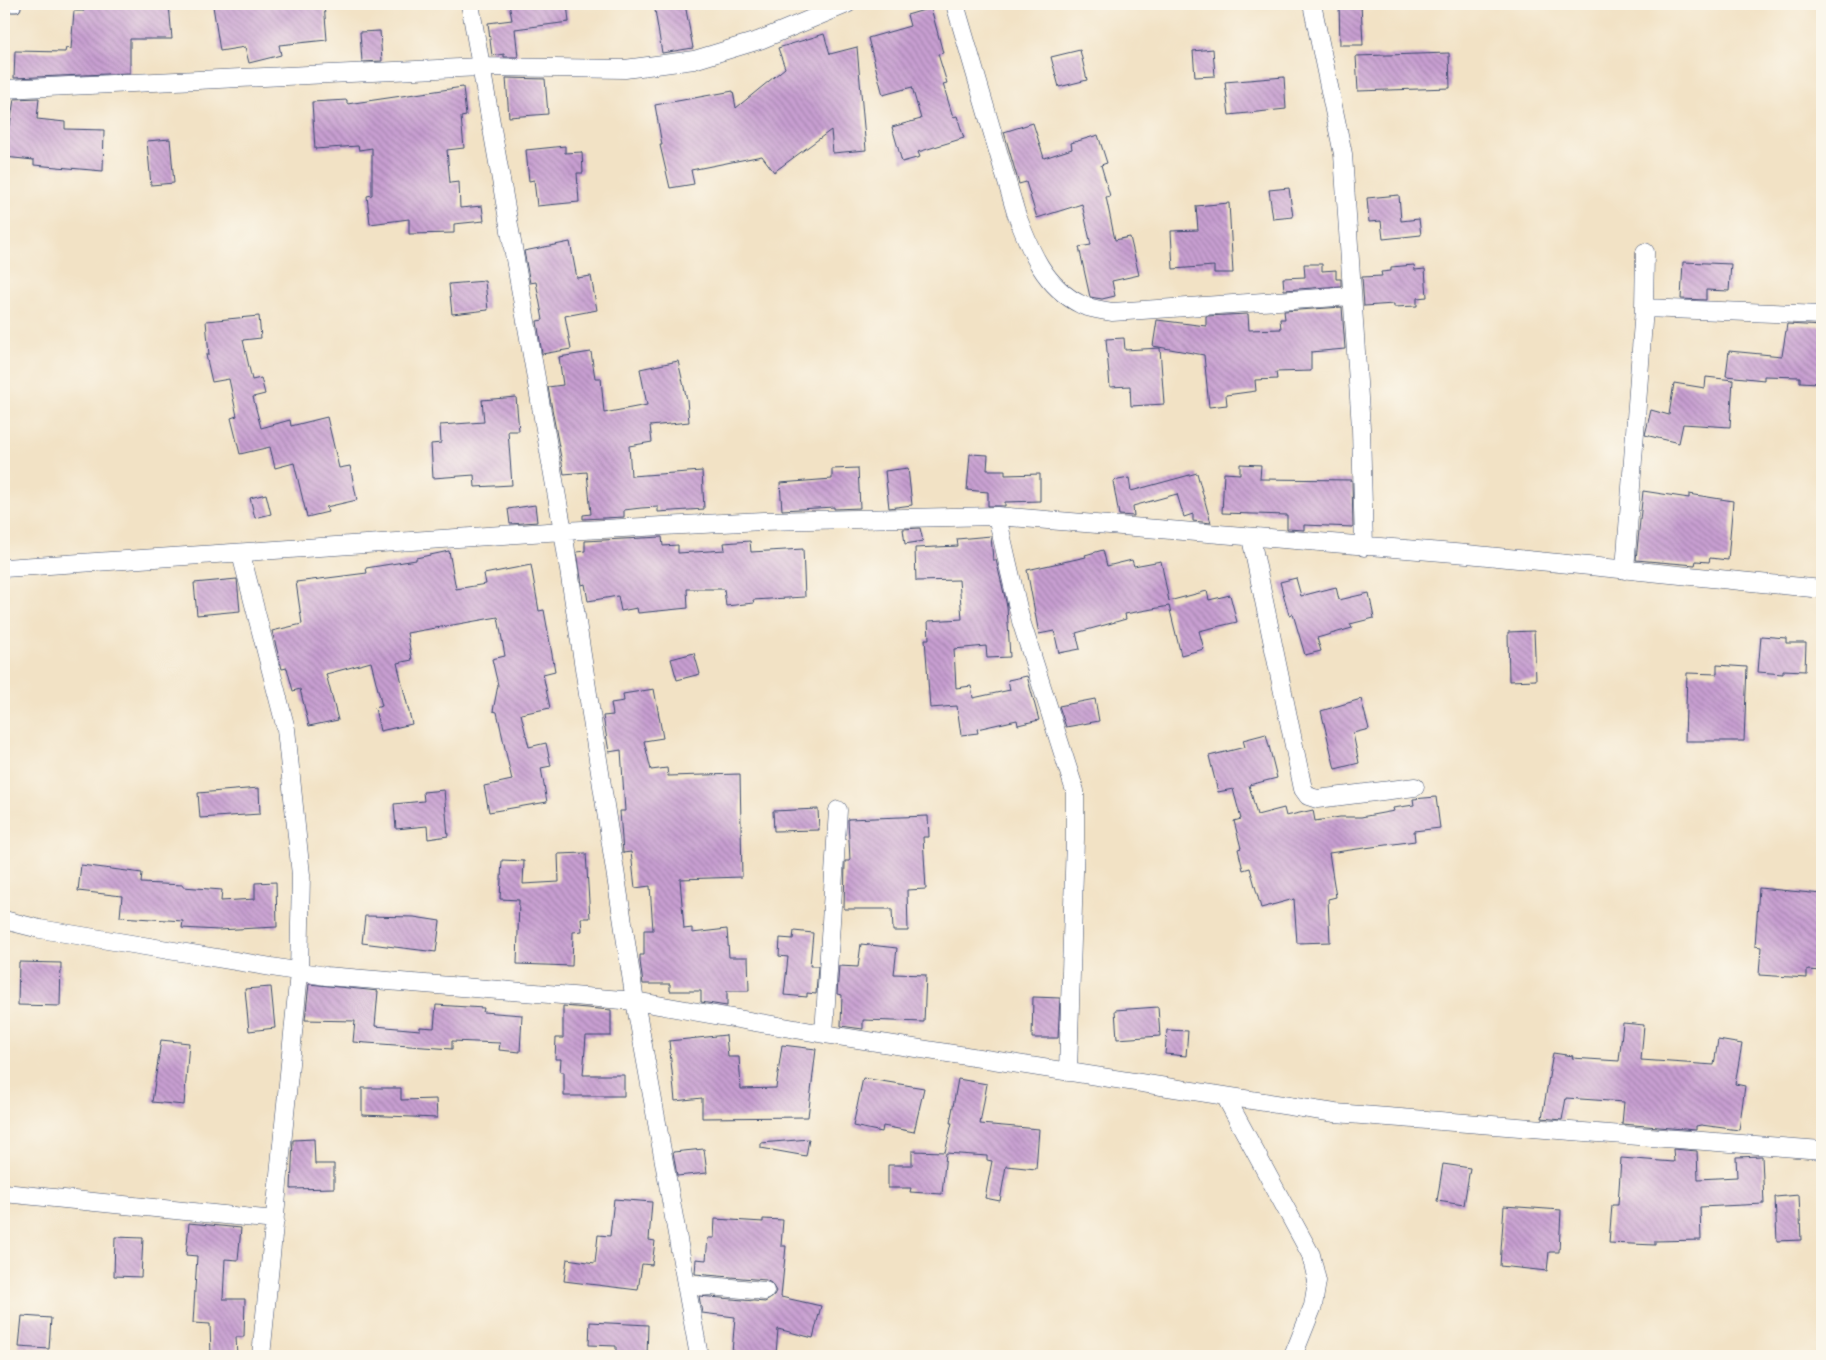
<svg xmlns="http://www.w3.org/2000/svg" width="1826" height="1360" viewBox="0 0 1826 1360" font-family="Pangolin,sans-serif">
<defs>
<pattern id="building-back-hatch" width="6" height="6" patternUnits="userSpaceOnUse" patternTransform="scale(1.25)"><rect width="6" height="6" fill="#c89fd1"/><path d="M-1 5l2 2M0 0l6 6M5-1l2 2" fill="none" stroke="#a282ad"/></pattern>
</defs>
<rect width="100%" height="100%" fill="#fbf7ec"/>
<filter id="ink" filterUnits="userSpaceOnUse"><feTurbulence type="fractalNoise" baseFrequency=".02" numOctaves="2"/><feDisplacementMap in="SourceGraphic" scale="10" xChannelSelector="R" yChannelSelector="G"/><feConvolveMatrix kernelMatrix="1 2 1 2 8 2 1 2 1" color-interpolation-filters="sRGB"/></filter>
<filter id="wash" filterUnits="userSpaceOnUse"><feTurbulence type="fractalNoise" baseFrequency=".0096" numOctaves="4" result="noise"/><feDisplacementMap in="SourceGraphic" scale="20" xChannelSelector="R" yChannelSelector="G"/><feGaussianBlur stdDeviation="1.12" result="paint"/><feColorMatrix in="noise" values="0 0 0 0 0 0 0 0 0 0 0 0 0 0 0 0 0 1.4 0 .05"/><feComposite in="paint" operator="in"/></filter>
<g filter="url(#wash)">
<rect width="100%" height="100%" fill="#f2e2c5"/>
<g id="blocks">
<path fill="url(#building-back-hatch)" d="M85,4h84l3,35h-42v34l-116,5 1,-27 50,1 1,-4 5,1 3,-38h10z
M229,4h95l3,36 -48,5 2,10 -32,8 -4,-16 -25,4 -7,-45z
M509,4h58l2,18 -54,7 3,28h-14v-3l-12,2 -4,-33 24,-3z
M654,4h31l8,44 -31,5z
M1339,4h22l2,41h-23z
M931,8l12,45 -5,1 9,29 -4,1 10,33 4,-1 7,22 -46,14 2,5 -18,5 -10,-35 29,-8 -9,-32 -29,8 -15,-57 42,-12 -3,-11z
M380,31l2,30 -20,1 -2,-30z
M824,34l6,20 27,-7 9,103 -33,3 -2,-23 -57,42 -12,-16 -71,14 3,14 -24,4 -10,-43h2l-7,-40 78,-14 3,17 49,-40 -7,-20z
M1213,49l2,27 -20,1 -2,-26z
M1080,50l7,30 -28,7 -8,-30z
M1449,53l1,35 -92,3 -2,-35z
M1284,77l2,32 -57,6 -4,-33z
M506,78l39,1 3,35 -39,3z
M463,87l3,29 -5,1 3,31 -17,2 3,33 9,-1 1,26 22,-2 2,15 -30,3v9l-45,1v-15l-39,5 -3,-28 5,-1v-47l-13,2 -1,-4 -43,3 -3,-47 35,-2v4z
M39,98l-2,21 28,3v7l39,1 -1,41 -69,-6v-5l-30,-3 2,-33 4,1 4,-26z
M1033,123l11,35 28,-9 -1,-6 27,-8 9,28 -6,2 9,31 -4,1 9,43 15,-3 9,38 -27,6 3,15 -13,3 -12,-2 -11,-50 12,-2 -9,-41 -45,14 -11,-36 -7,2 -15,-52z
M170,139l4,44 -23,2 -4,-44z
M565,146v7l17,-1 1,21h-6l2,29 -42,4 -3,-26 -5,1 -3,-31z
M1289,188l4,29 -20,2 -4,-29z
M1399,195l2,26 18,-2 2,16 -38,4 -2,-18 -12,1 -2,-24z
M1229,203l4,70h-19v-7l-41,3 -2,-38 27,-1 -2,-24z
M570,242l7,36 14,-2 6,34 -32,6 6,33 -29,5 -5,-33 6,-1 -7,-38 -6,1 -6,-32z
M1683,262l48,2 -2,27 -23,-1v10l-25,-1z
M1304,264h18v7l14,-1v9h5v7l-57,4 -1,-12 22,-1z
M1414,265l1,5 10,-1 2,28 -10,1v8l-23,1v-3l-30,2 -2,-29 20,-1 -1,-4 10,-1v-4z
M485,281l3,29 -36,4 -3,-30z
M1342,307l3,42 -34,3v19l-35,1 1,7 -22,1 1,11 -30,4 1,10 -18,2 -5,-52 -51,-9 4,-26 49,6v-10l42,-2 1,16 32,-1 -1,-10h5l-1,-8z
M259,316l2,22 -18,2 9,40 9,-2 4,16 -12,3 8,31 29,-8 1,6 36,-9 12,51 11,-2 7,34 -31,7 2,5 -21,5 -13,-54 -19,5 -5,-21 -30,7 -9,-36 6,-2 -8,-37 -17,3 -6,-27h3l-3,-34z
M1787,324l35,2 -3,57 -19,-1v-5l-36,-1v4l-38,-4 3,-25 53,5z
M1124,338l1,12 35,-2 4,56 -33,2 -1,-20 -20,1 -4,-48z
M591,352l4,26h6l3,35 43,-8 -7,-36 38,-8 9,39 2,22 -39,4 2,16 -23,4 2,30 71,-5 2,38 -46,3v-5l-17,1 -17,2v7l-41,2v-4l8,-1 -4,-42 -23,2 -16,-87 15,-2 -4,-28z
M1706,377l27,3 -3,47 -47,-3 -4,19 -34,-8 6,-25 18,5 5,-32 31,5z
M516,397l3,34h-11l4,54 -37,2 -1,-12 -41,3 -2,-34 10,-1 -1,-18 44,-3 -2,-22z
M970,454l18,1 -1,15h18v5l35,-1v27l-35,1v4h-17v-14l-21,-2z
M1240,464l21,1 -1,14 92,1 1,47 -49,-2v5l-17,-1v-14l-65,-2 2,-40 16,1z
M858,468l2,40 -26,1v-2l-52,3 -2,-27 52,-4v-10z
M908,468l4,37 -23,3 -4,-37z
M1197,473l14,50 -18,-2v-7l-9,3 -7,-23 -44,12 1,10 -15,-1 -6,-34 16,-3 2,13z
M1643,491l46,7v-4l44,7 -5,59 -18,-2 -1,4 -13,-1 -1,4 -59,-5z
M266,494l5,20 -16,4 -5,-20z
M535,505l2,17 -27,2 -2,-15z
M920,528l3,13 -18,3 -2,-15z
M991,536l2,24h3l11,46 3,51 -23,1 -1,-12 -32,3 2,39 15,-2 2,12 37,-8 -2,-10 19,-4 12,44 -21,5 -1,-5 -40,9 1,4 -17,2 -4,-29 -27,2 -5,-69h4l-1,-18 34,-2 -3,-39 -43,1 -1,-33 43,-2 -1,-7z
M662,537l1,9 15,-1v8l47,-3 -1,-7 26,-2 1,11 52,-3 2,48 -52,3 1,3 -28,3 -2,-17h-37l1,19 -50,5 -1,-5 -16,3 -3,-15 -30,5 -3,-17 -3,1 -5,-33 8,-1v-10z
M1103,550l4,16 25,-6 2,6 27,-5 8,40 38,-10 2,9 21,-5 7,27 -38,9 5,18 -23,6 -12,-49 -44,8 1,5 -50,14 4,16 -21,4 -5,-22 -15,3 -12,-64 59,-13 -1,-2z
M449,551l7,38 30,-5 -2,-10 47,-9 8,46 5,-1 11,61 -12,3 7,34 -29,6 8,33 17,-4 5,23 -10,2 6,34 -58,10 -5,-26 28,-6 -15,-68 -4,-1 5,-26 -6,-26 13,-3 -7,-39 -91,16 5,27 -15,3 15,61 -32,7 -5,-23 7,-2 -11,-44 -45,12 12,46 -29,6 -9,-37 -7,2 -6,-23 -5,1 -10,-38 30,-7 -6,-42 71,-9 -1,-5 50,-8v-2z
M1296,578l5,18 35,-9 3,13 30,-7 5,25 -24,6 2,4 -35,10 4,13 -16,4 -12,-41 -4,1 -9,-33z
M237,579l3,32 -43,4 -3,-32z
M1534,631l2,49 -27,1 -1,-49z
M1761,636l25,2v5h20l-1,28 -22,-1v4l-25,-2z
M694,653l6,21 -23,6 -6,-21z
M1717,665l30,2 -3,74h-59l2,-68 30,1z
M654,689l9,49 -19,3 7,29 16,-2 1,8 72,-2 2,103 -62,2 4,50 8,-1v5l35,-4 2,28h19l1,34h-22v15l-26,-4v-11h-31v-7h-27l-3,-23v-6h4v-25h9l-3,-44 -15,2 -4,-36 -8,1 -3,-42h5l-4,-61 -12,2 -6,-36 10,-1 -2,-12 13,-2 -1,-7z
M1095,699l4,22 -33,6 -7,-21z
M1361,699l8,30 -16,4 6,30 -24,6 -14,-58z
M1266,734l11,44 -28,7 8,30 27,-7 2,8 27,-6 2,11 25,-4h21l33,-6 -1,-3 21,-3 -1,-6 23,-2 4,31 -26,3 1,10 -86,12 7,44 -8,2 2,43 -33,1 -3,-44 -33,9 -11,-40 -7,2 -5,-21 3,-1 -7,-27 7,-2 -8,-30 -15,3 -9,-36 36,-9 -2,-7z
M259,788l1,26 -60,4 -2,-25z
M444,790l4,46 -20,3 -1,-13 -31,3 -2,-25 30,-3 -1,-9z
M818,809l1,21 -45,1 -1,-20z
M928,816l1,21h-6l3,52 -19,1 1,41h-15l-1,-22h-48l1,-48h5l-2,-42z
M586,853l4,65h-9l1,13 -9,1 -1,34 -55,-2 2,-64 -19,-1 2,-39 22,1 -1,23 36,-2 -1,-28z
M81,865l61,8 -1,10 42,2v2l39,3 -1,11 34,-2v-16l21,-1 1,45 -59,3 -36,-2 1,-7 -63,-4 2,-21 -44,-5z
M1759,888l63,6v77l-15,-1v8l-48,-3 2,-28 -6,-1z
M365,916l49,1 26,4 -4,31 -74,-9z
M794,931l19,2 -3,33h8l-2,28 -9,-1v4l-23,-2 4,-38 -9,-1 1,-18 13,1z
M861,944l36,4 -3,26 32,1 -2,47 -61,-2v9l-22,-3 1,-31 -5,-1 2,-28 19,1z
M19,962l42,1 -1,43 -42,-1z
M309,984l69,7 -3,35 45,4v-3l14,1 2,-23 48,3 -1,4 39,3 -2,37 -21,-2 1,-7 -48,-2v8l-99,-7 2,-21 -50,-1z
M271,987l4,41 -26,3 -4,-42z
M1033,997l27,1 -2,40h-26z
M563,1006l48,4v26h-25l-3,39h41v21h-60v-24h-4l1,-13h-6l1,-21h7z
M1158,1007l2,29 -43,3 -2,-29z
M1623,1023l21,2 -3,35 73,5 4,-25 24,4 -7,40 10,2 -6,44 -38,-5 -5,1v4l-74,-6 2,-22 -58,-4 -4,22 -20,-2 11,-65 20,3 -1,2 47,3z
M1167,1030l21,1 -2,25 -21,-2z
M726,1035l2,22h11l2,32 35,-1 6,-43 34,4 -8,68 -106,1v-20l-27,3 -6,-60z
M161,1040l28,3 -5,62 -32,-3z
M863,1078l61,10 -10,44 -31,-6 -1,6 -29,-6z
M958,1079l29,5 -7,40 59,5 -3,40 -30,-3 -6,35 -15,-3 7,-37 -5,-1v-4l-41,-3 -4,41 -32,-2 1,-4h-23v-23h24v-14l33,1 7,-29h-2z
M362,1088h39v12l35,-1 1,19 -75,-3z
M314,1139l1,25h19v24l-43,1 2,-49z
M809,1139l-3,17 -45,-8v-5z
M704,1149l3,24 -30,3 -4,-24z
M1673,1149l24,2 1,28 39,-2 -1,-20 26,-1 2,48 -64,3 1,33 -46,1v4l-46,-2 3,-38h6l3,-47 53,4z
M1443,1164l27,4 -6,37 -27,-4z
M1799,1195l2,45 -24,1 -2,-44z
M614,1199l38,3 -3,38 6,1 -3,24 -10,-1 -4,26 -74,-9 3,-22 28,4 3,-28 12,1z
M1504,1206l57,4 -2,42h-10l-2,19 -47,-5z
M715,1219l48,3v-3l20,1 -2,26h5l-5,51 40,9 -8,32 -35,-9 -2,25 -44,-2 3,-35 -33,-4 -3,-17 66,6 8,-5 3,-6 -5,-8 -5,-3 -71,-6 1,-15 10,1 2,-22h6z
M189,1223l52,5 -3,32 -13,-1 -2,40h22l-1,38h-8l1,19h-26l-1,-32 -17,-1 4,-67 -11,-1z
M115,1237l28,1 -2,39 -27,-1z
M22,1316l29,2 -2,31 -30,-2z
M590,1322l58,3 -1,31h-31v-10l-27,-1z"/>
</g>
</g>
<g filter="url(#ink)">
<use href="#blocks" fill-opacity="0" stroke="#3b4a6d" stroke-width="1"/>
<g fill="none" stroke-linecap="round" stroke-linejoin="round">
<g stroke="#3b4a6d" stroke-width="11">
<path id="lane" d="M4,7h12"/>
</g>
<g stroke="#3b4a6d" stroke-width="19">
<path id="street" d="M470,4l93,527 72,470 64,355
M955,4l61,209c14,37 28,74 66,92 9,4 20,5 30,7l240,-16
M1312,4l31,150 18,274 3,119
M4,89l477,-22 144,2 69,-9 66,-20 87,-36
M1644,308l1,-56
M997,516l24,105 54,170v48l-7,233
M1251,538l52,251 5,7 9,3 98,-12
M241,554l45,175 15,146 -2,98 -38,383
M4,568l559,-37 200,-10 234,-5 470,38 355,35
M1625,570l19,-262 178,7
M4,920l36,9 286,47 309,25 189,33 511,79 487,37
M824,1034l14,-224
M1225,1096l86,159 6,26 -4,25 -20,50
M4,1193l271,27
M686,1284l79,7"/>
</g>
<use href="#lane" stroke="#fff" stroke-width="9"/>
<use href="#street" stroke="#fff" stroke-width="18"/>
</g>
</g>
<rect width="1826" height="1360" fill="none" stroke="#fbf7ec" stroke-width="20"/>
</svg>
